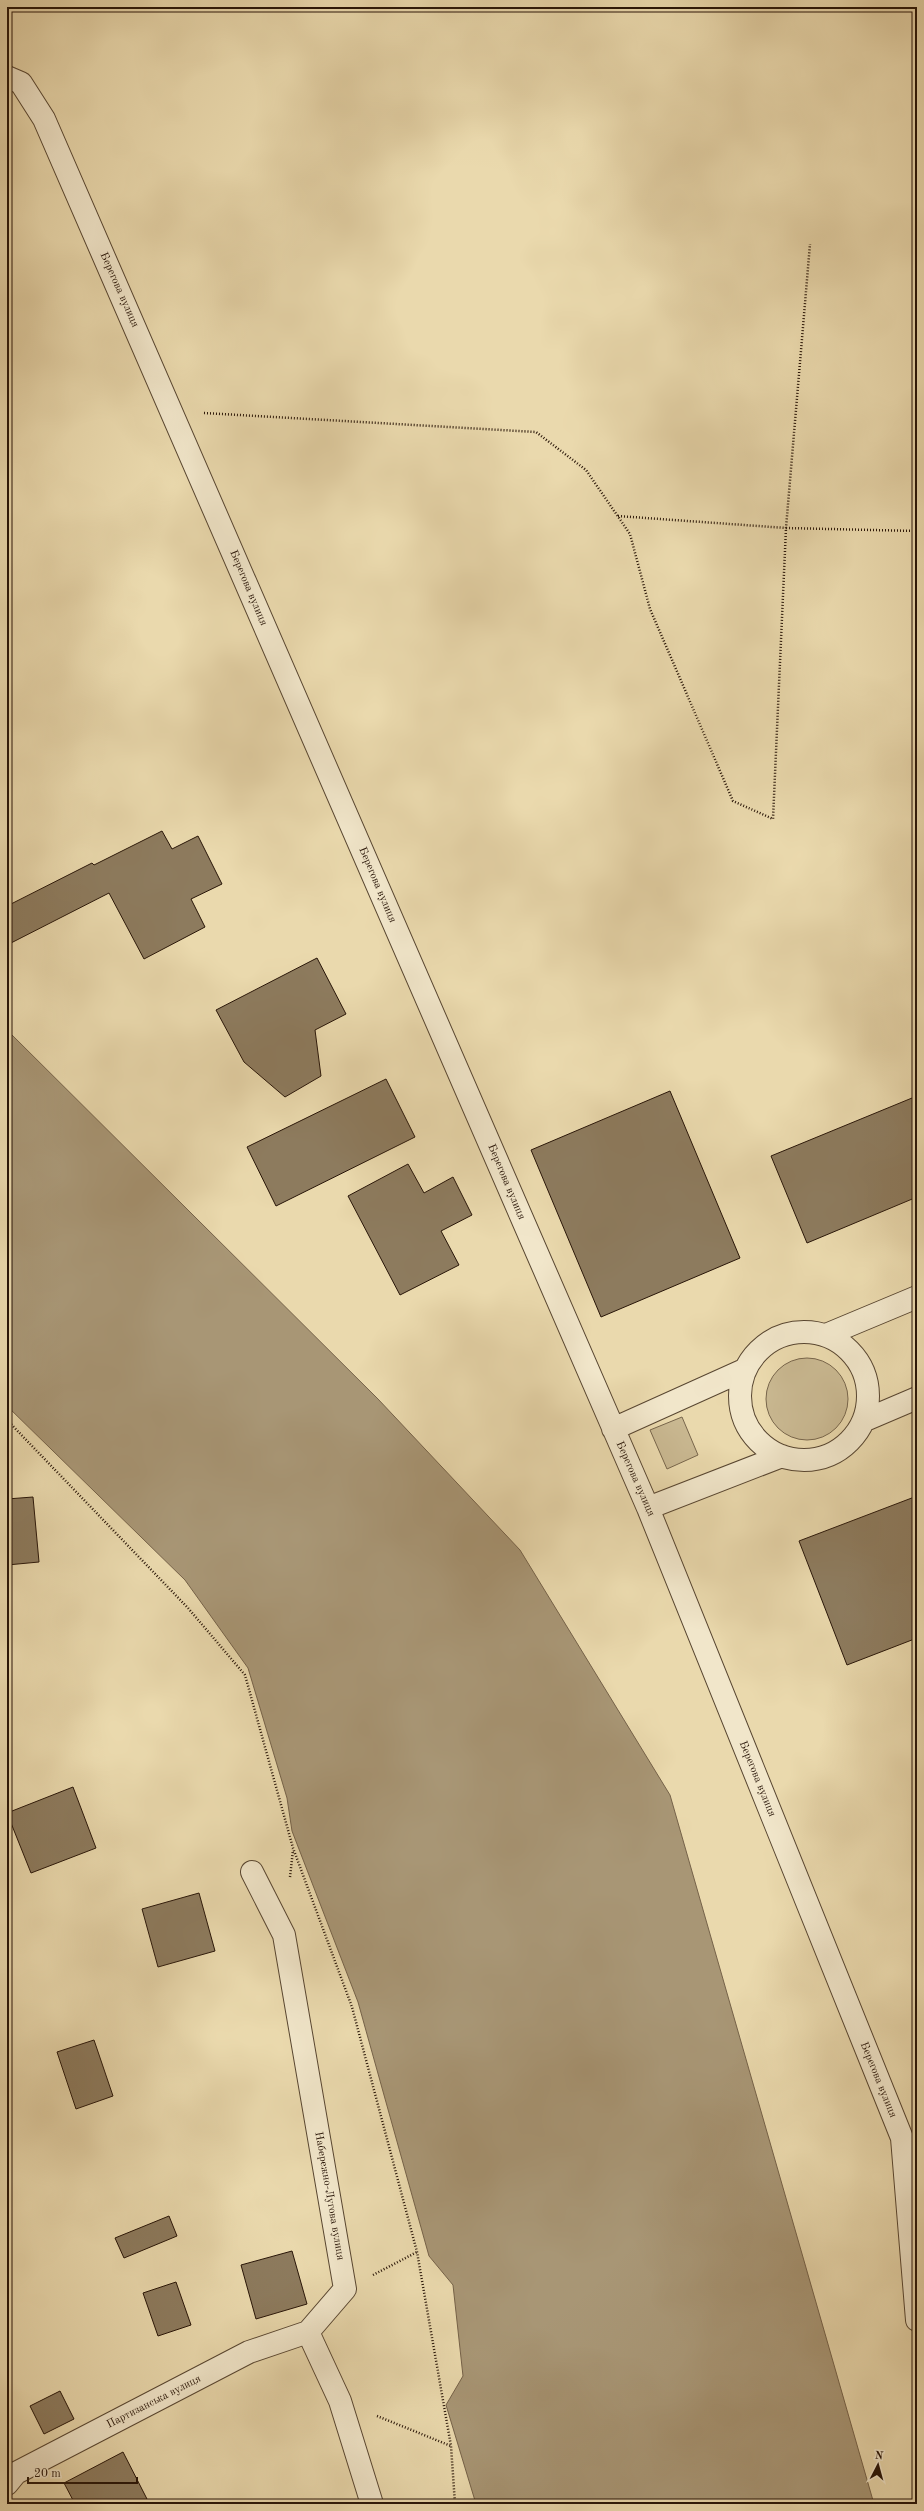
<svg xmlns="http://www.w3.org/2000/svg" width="924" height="2511" viewBox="0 0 924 2511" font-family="'Old Standard TT',serif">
<rect width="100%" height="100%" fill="#ead9ad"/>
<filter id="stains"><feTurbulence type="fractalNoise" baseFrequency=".005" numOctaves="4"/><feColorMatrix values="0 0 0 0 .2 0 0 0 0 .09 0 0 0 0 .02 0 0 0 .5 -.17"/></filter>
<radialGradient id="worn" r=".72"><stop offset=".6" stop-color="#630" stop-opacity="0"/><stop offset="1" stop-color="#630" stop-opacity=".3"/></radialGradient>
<path fill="#c9b891" stroke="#78664c" d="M766 1399a41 41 0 1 1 82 0a41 41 0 1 1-82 0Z
M682,1417l16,38 -31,14 -17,-39z"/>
<path fill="#a89675" stroke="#756249" d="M7,1030l371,369 142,151 150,245 204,709h-398l-30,-99 17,-29 -10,-91 -24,-29 -71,-254 -66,-171 -5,-33 -39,-130 -63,-88 -178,-174z"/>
<path fill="#8d7b5e" stroke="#281508" d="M162,831l10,18 26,-13 24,48 -31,15 14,28 -61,32 -35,-66 -102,52v-39l85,-43 2,2z
M317,958l29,56 -31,16 6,46 -36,21 -41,-35 -28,-52z
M386,1079l29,58 -139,69 -29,-59z
M670,1091l70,167 -139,59 -70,-167z
M912,1098l5,13v86l-110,46 -36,-87z
M408,1164l16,29 29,-16 19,38 -31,16 18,34 -59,30 -52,-99z
M917,1496v142l-70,27 -48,-124z
M33,1497l6,65 -32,3v-66z
M73,1787l23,61 -65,25 -24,-60z
M199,1893l16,58 -57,16 -16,-58z
M94,2040l19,56 -37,13 -19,-57z
M169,2216l8,20 -53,22 -9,-20z
M292,2251l15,53 -51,15 -15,-54z
M176,2282l15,43 -33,11 -15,-43z
M60,2391l14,28 -30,15 -14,-28z
M123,2452l24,47 -10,5h-62l-11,-21z"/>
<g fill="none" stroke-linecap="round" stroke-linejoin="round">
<g stroke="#584631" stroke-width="24">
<path id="minor" d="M7,77l14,6 23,36 604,1389 254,630 15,182
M740 1396a64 64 0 1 1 128 0a64 64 0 1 1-128 0Z
M826,1335l91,-38
M863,1421l54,-23
M613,1429l131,-59
M648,1508l134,-52
M252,1872l32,63 61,354 -37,43 32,69 32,103
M7,2484l9,-11 233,-121 59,-20"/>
</g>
<path stroke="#281508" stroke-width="2.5" stroke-dasharray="1 2" stroke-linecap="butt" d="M204,413l332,19 50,38 44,64 20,75 83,192 40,18 13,-291 131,3
M618,516l168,12 24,-284
M7,1420l181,188 57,67 48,173 59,159 65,245 34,194 4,58
M290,1877l3,-27
M373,2275l44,-23
M377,2416l74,30"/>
<use href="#minor" stroke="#f1e6ca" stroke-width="22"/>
</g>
<g text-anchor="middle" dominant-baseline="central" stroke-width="3.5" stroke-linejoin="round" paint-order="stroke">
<g font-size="11" fill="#281508" stroke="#f1e6ca">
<text transform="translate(119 290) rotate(66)">Берегова вулиця</text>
<text transform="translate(248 588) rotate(67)">Берегова вулиця</text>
<text transform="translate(377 885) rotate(67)">Берегова вулиця</text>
<text transform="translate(506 1182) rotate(67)">Берегова вулиця</text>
<text transform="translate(635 1479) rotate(66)">Берегова вулиця</text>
<text transform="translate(757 1779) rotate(68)">Берегова вулиця</text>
<text transform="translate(878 2080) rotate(68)">Берегова вулиця</text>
<text transform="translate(329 2196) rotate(80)">Набережно-Лугова вулиця</text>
<text transform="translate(154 2402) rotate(-27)">Партизанська вулиця</text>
</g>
</g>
<rect width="924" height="2511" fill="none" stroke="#ead9ad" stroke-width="24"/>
<rect x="8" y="8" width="908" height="2495" fill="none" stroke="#281508" stroke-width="2"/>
<rect x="12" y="12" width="900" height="2487" fill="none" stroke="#281508"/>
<g transform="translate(878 2465) rotate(6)" stroke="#f1e6ca" stroke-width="3" paint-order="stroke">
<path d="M0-3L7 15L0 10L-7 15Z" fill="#281508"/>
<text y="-6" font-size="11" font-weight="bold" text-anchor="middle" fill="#281508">N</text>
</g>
<path d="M28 2477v6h109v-6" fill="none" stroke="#281508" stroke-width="2"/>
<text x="34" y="2477" font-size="12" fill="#281508" stroke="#f1e6ca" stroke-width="3" paint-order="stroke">20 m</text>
<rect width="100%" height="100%" filter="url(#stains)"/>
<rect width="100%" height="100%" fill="url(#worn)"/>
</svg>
